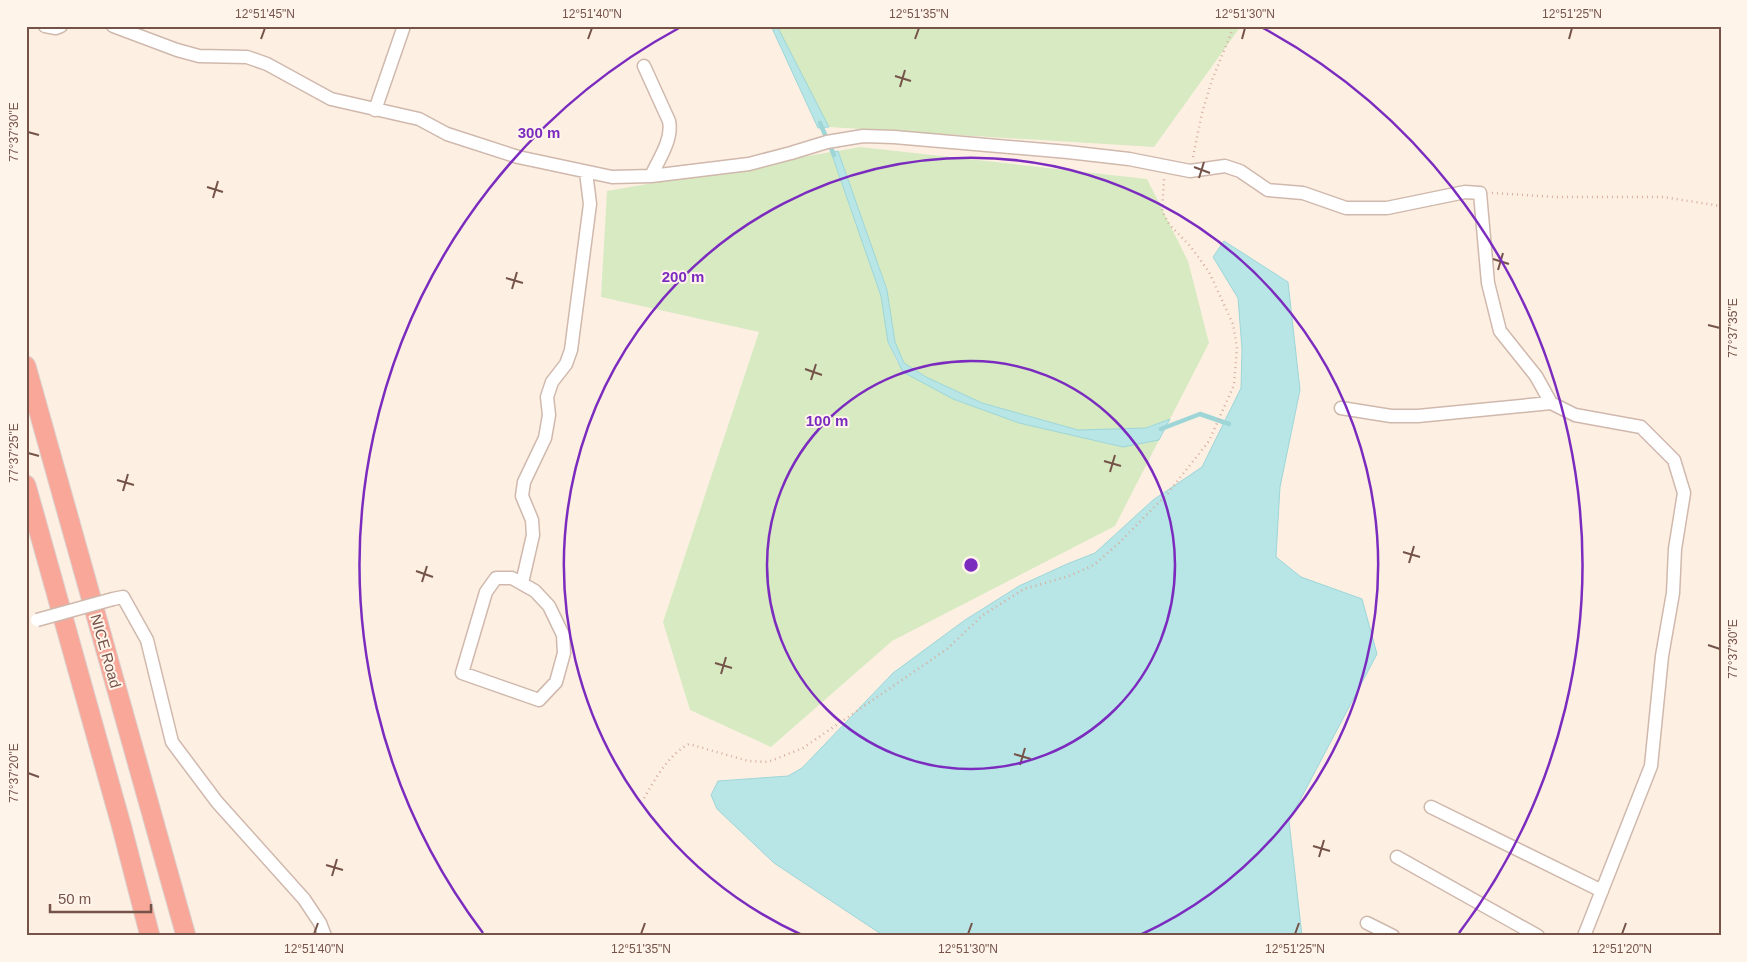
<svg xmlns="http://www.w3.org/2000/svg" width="1747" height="962" viewBox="0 0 1747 962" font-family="Arial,sans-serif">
<rect width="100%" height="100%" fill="#fdf0e3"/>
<path fill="#d7eac2" d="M777,26h464l-87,121 -325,-20z
M860,147l287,32 41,82 21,82 -39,76 -24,9 -68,2 -96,-27 -56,-26 -22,-14 -9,-21 -8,-52 -49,-139z
M831,152l50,144 7,46 9,20 56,37 66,24 103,24 37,-7 -44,86 -223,115 -121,106 -81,-37 -27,-88 96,-290 -158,-35 6,-106z"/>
<path fill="#b8e5e6" stroke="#9ed6d8" d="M771,26h6l52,101 -11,1z
M838,151l49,139 8,52 9,21 22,14 56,26 96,27 68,-2 24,-9 -11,21 -36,7 -104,-24 -66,-24 -50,-27 -15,-30 -7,-46 -50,-144z
M1224,241l64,41 12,108 -20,97 -4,70 25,20 61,22 15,55 -88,167 13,115h-418l-110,-73 -57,-54 -6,-14 7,-14 70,-5 14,-8 91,-95 72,-53 54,-34 48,-22 28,-11 58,-53 49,-33 39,-79 1,-39 -4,-51 -25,-41z"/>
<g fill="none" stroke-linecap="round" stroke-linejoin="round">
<path stroke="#9ed6d8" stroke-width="4.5" d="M820,123l14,32
M1161,429l39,-15 29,10"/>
<g stroke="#d0b8ad" stroke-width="15">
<path id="minor" d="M45,26l11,2 5,-2
M113,26l64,24 22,6 48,1 20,7 64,35 88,20 28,15 71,23 94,20 39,-1 98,-12 42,-11 36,-11 36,-6 31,1 174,15 61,7 61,12 35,-5 15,5 28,19 35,3 43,15h41l78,-16 15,1 8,90 12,48 36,45 15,27 24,12 66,12 33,33 10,33 -9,56 -2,44 -11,63 -11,110 -67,170
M644,66l25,55c4,18 -10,38 -18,55
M375,110l29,-84
M1341,408l50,8h27l133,-13
M496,578h16l23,13 14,15 14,29 1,18 -8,29 -17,18 -77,-27 24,-81z
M522,583l11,-48 -1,-15 -10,-24 2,-14 21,-44 4,-23 -2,-18 5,-15 14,-18 5,-14 19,-146 -4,-32
M113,599l10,-2 24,43 25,102 45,60 87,97 16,24 5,13
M1431,807l171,84
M1397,857l141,79
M1367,923l26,13"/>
</g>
<g stroke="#dbd2d0" stroke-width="21">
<path id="highway" d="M26,366l160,570
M26,485l96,343 28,108"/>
</g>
<path stroke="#d7ad9e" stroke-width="2.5" stroke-dasharray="1 4" stroke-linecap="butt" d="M1193,157l9,-44 10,-33 22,-54
M1492,193l65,4h106l58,9
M644,798c12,-20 24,-43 45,-54l59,17 20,1 35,-14 144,-99 36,-34 41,-26 45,-13 25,-11 26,-23 48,-49 41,-52 25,-56 3,-38 -4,-23 -24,-52 -18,-25 -22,-23 -7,-13 2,-32"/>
<use href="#minor" stroke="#fff" stroke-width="12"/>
<use href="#highway" stroke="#f8a799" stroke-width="19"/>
<g stroke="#d0b8ad" stroke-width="15" stroke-linecap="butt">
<path id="minor-bridge" d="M37,620l76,-21"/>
</g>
<use href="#minor-bridge" stroke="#fff" stroke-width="12"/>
</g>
<path fill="none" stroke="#755349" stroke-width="2" d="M261,39l4,-11M588,39l4,-11M915,39l4,-11M1242,39l3,-11M1569,39l3,-11M895,76l16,5M900,87l5,-17M28,132l11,3M1194,167l16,6M1199,178l5,-16M207,187l16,5M213,198l5,-17M1493,259l16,5M1498,270l5,-17M506,278l17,5M512,289l5,-17M1708,325l12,3M805,369l17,6M811,380l5,-16M28,453l11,3M1104,461l17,5M1110,472l5,-17M117,480l17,5M123,491l5,-17M1403,552l17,5M1409,563l5,-17M416,571l17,6M422,582l5,-16M1708,645l12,4M715,663l17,5M721,674l5,-17M1014,754l17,5M1020,765l5,-17M28,773l11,4M1313,846l17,5M1319,857l5,-17M326,865l17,5M332,876l5,-17M314,934l4,-11M641,934l4,-11M968,934l4,-11M1295,934l4,-11M1622,934l4,-11"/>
<g fill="none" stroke="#7b2cbf" stroke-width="2.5">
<circle cx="971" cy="565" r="204"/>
<path d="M802 935A407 407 0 1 1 1140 935"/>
<path d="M483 933A611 611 0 0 1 679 28M1263 28A611 611 0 0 1 1459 933"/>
</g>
<g text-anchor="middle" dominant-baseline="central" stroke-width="4" stroke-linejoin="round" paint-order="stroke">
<g font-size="15" fill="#755349" stroke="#fff4ea">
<text transform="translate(106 651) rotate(74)">NICE Road</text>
</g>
</g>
<circle cx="971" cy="565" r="8" fill="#7b2cbf" stroke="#fff4ea" stroke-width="2.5"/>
<g font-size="15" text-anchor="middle" font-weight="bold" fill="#7b2cbf" stroke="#fff4ea" stroke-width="4" stroke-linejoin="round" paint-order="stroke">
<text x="539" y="138">300 m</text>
<text x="683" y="282">200 m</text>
<text x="827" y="426">100 m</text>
</g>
<rect width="1747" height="962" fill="none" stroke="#fff4ea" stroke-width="55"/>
<path d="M50 904v8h101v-8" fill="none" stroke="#755349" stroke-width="2.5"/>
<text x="58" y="904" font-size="15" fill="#755349" stroke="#fff4ea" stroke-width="4" paint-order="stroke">50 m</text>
<rect x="28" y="28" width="1692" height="906" fill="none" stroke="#755349" stroke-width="2"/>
<g font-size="12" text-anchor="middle" fill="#755349">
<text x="265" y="18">12°51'45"N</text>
<text x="592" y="18">12°51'40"N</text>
<text x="919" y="18">12°51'35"N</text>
<text x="1245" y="18">12°51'30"N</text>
<text x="1572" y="18">12°51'25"N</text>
<text transform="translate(14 132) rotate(-90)" y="4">77°37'30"E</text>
<text transform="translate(1733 328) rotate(-90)" y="4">77°37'35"E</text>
<text transform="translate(14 453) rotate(-90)" y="4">77°37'25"E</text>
<text transform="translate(1733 649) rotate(-90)" y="4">77°37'30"E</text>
<text transform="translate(14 773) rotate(-90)" y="4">77°37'20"E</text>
<text x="314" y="953">12°51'40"N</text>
<text x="641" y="953">12°51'35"N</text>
<text x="968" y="953">12°51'30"N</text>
<text x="1295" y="953">12°51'25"N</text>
<text x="1622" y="953">12°51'20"N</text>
</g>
</svg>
